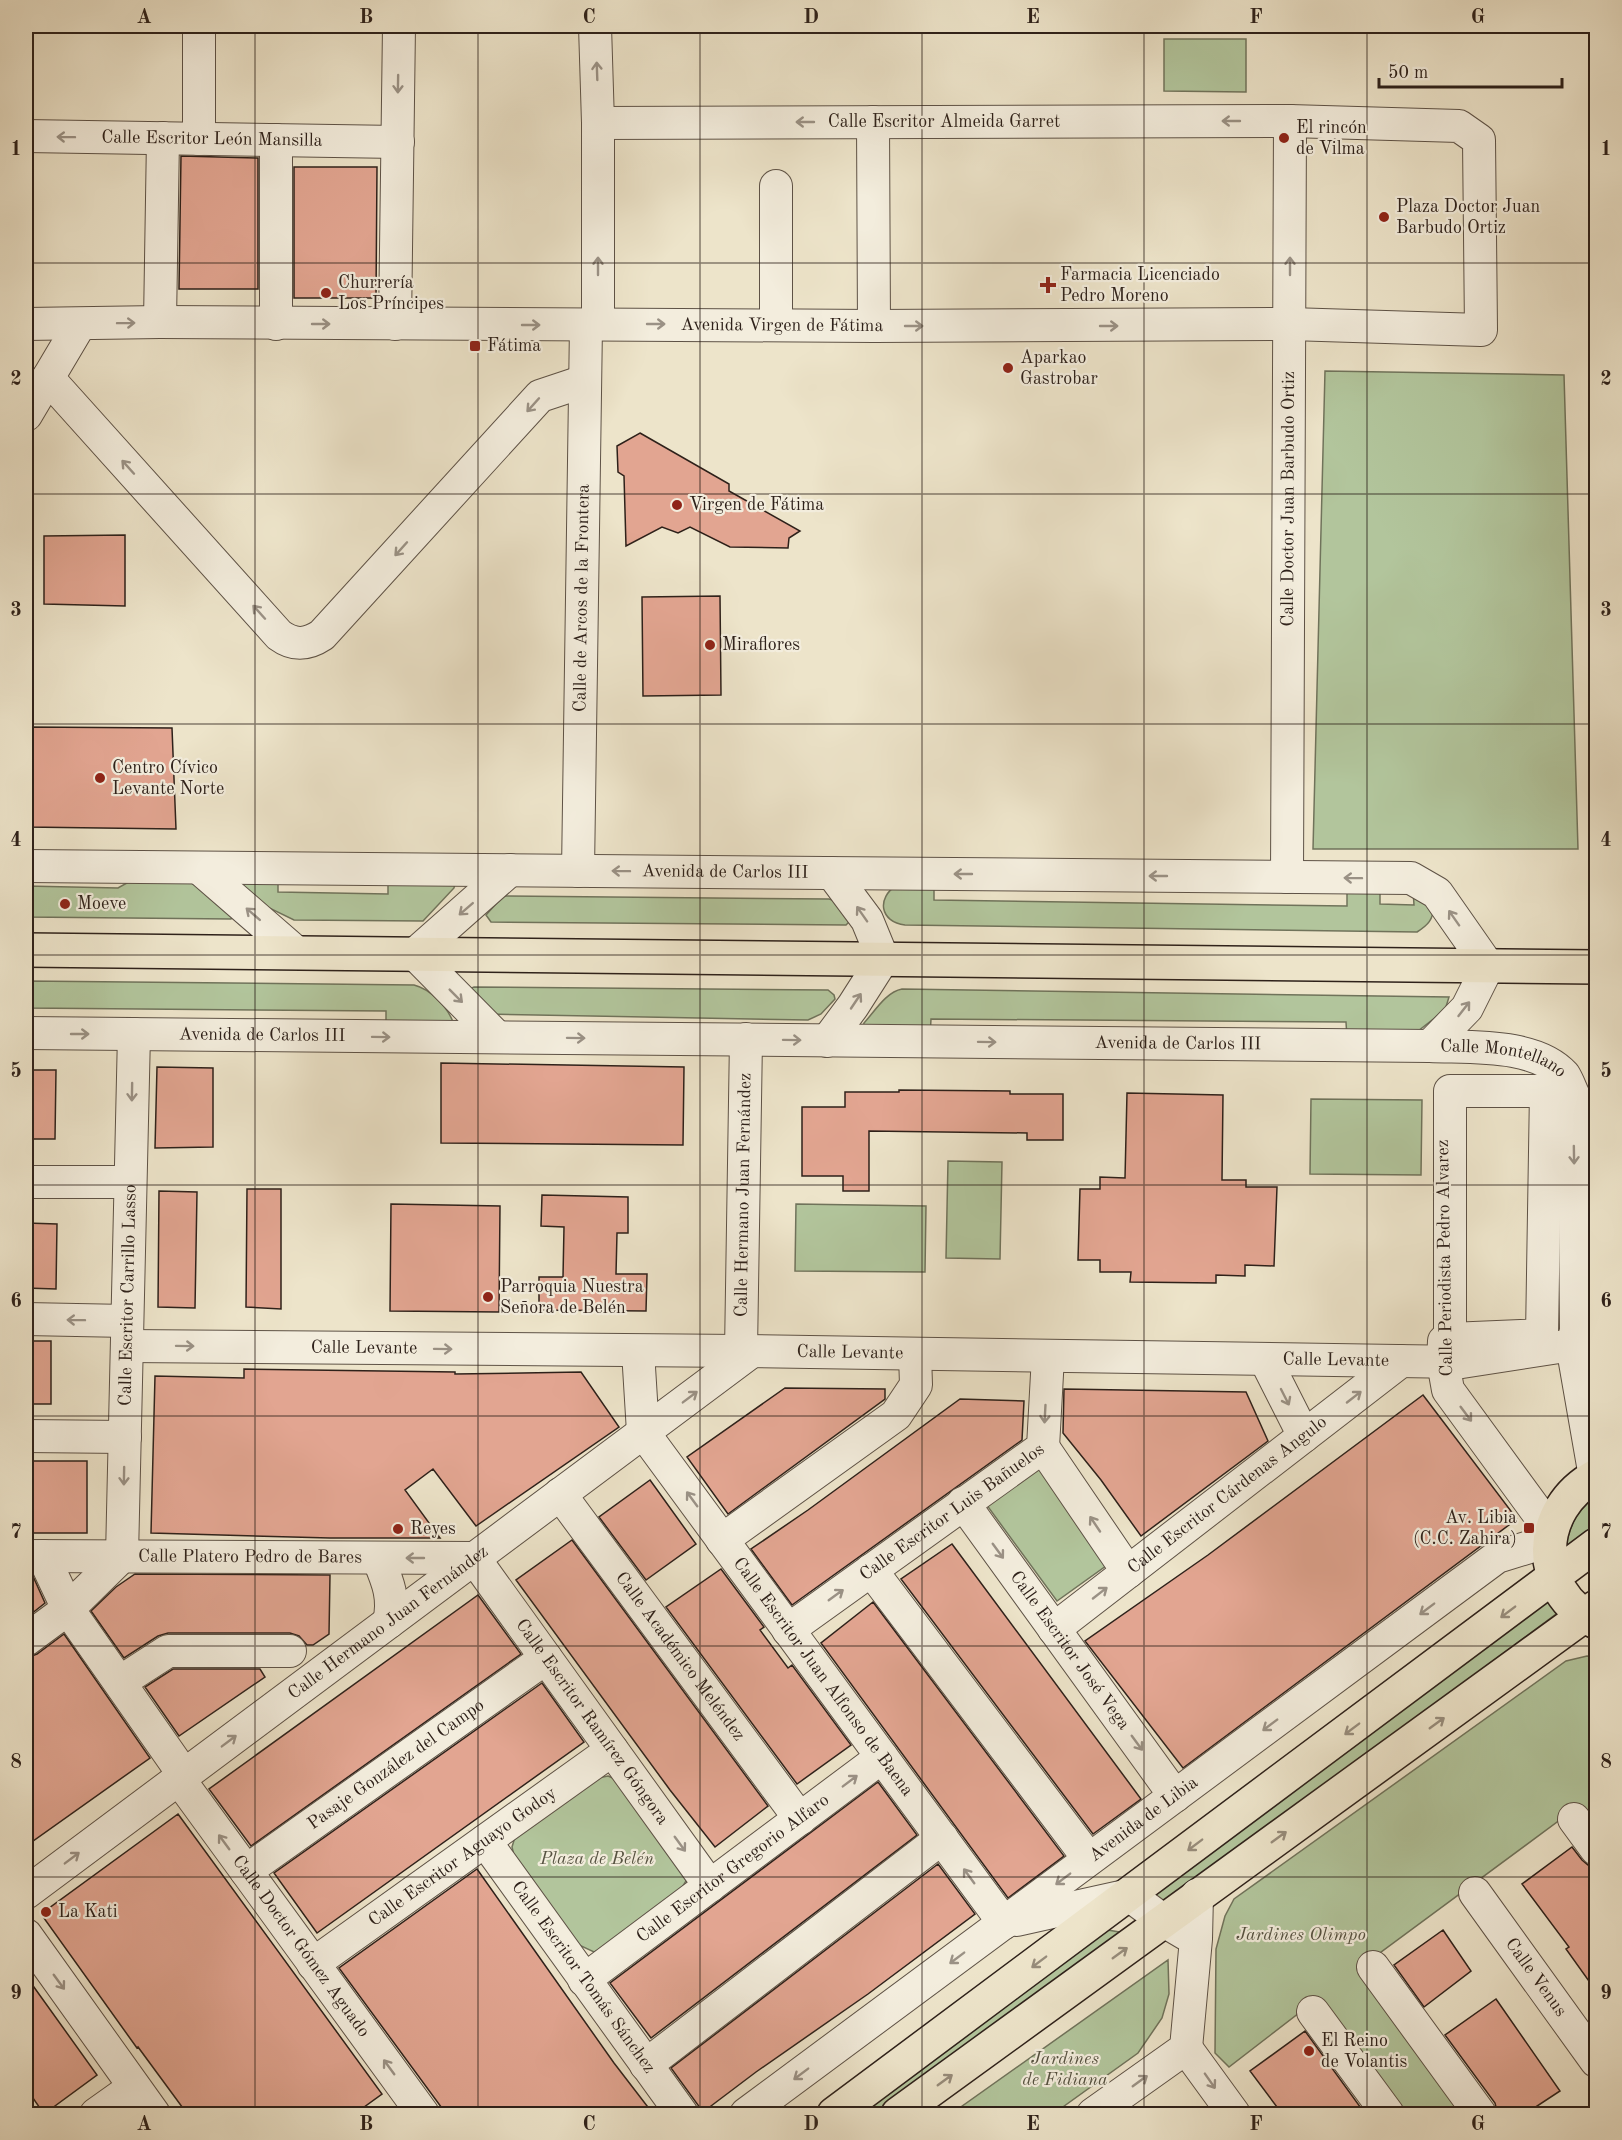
<svg xmlns="http://www.w3.org/2000/svg" width="1622" height="2140" viewBox="0 0 1622 2140" font-family="'Old Standard TT',serif">
<rect width="100%" height="100%" fill="#ede4ca"/>
<filter id="stains"><feTurbulence type="fractalNoise" baseFrequency=".00333" numOctaves="4"/><feColorMatrix values="0 0 0 0 .2 0 0 0 0 .09 0 0 0 0 .02 0 0 0 .5 -.17"/></filter>
<radialGradient id="worn" r=".72"><stop offset=".6" stop-color="#630" stop-opacity="0"/><stop offset="1" stop-color="#630" stop-opacity=".3"/></radialGradient>
<path fill="#b2c59c" stroke="#70735b" stroke-width="1.5" d="M1164,39h82v53l-82,-1z
M1325,371l239,4 14,474h-265z
M143,874l56,2 34,40 -2,3 -205,-2v-31l92,2z
M278,878v14l110,2v-15l67,5 -1,4 -31,33 -129,-1 -31,-15 -26,-25z
M897,885l37,1v14l413,6v-18h33v16l34,1 -1,-16 21,17c-1,14 -6,19 -17,26l-512,-7c-25,-3 -29,-27 -8,-40z
M503,896l326,3 10,3 12,18 -5,5 -355,-3 -5,-7z
M26,981l388,4c16,4 33,21 39,37l-67,6v-17l-360,-3z
M474,987l354,3 6,5 1,4 -14,15 -13,6 -322,-6 -17,-25z
M902,989l547,8 -4,13 -27,21 -71,7 -1,-16 -415,-3 -1,18 -67,-10 1,-4c11,-12 22,-31 38,-34z
M1311,1099l111,1 -1,75 -111,-1z
M948,1161l54,1 -2,97 -54,-1z
M796,1204l130,2 -1,66 -130,-1z
M1039,1466l71,97 -53,38 -71,-97z
M1596,1495v32l-26,21 -4,-2c4,-23 13,-37 30,-51z
M1550,1599l6,15 -398,297 -12,-13z
M1587,1656l9,1v179l-20,-28 -211,156 112,150h-80l-85,-111 -83,64 -14,-14 1,-104 9,-33 9,-17 332,-238z
M608,1776l14,6 60,84 4,15 -9,15 -70,51 -13,5 -15,-7 -64,-85 -3,-13 3,-10 78,-58z
M1102,1929l23,4 -248,181h-27z
M1168,1960l1,34 -7,24 -24,35 -85,61h-102z"/>
<path fill="#e2a591" stroke="#2e211a" stroke-width="1.5" d="M181,156l77,2v131h-79z
M294,167h83l-1,131h-82z
M640,433l89,51v7l71,40 -11,7 -1,10 -58,-1 -40,-20 -12,6 -16,-6 -36,19 -2,-70 -6,-4 -1,-26z
M125,535v71l-81,-2v-68z
M720,596l1,99 -78,1 -1,-99z
M26,727l146,1 4,101 -150,-2z
M441,1063l243,4 -1,78 -242,-2z
M157,1067l56,1v79l-58,1z
M26,1070h30l-1,69h-29z
M899,1090l111,1v3h53v46h-36v-7l-158,-2v60h-26v-15h-41v-69h43v-15h54z
M1127,1093l96,2 -1,85h24v7h31l-3,79 -29,-1v11l-29,-1v8l-86,-1 1,-10h-31v-12h-22l2,-71h20v-12l25,1z
M247,1189h34v120l-35,-2z
M159,1191l38,1 -2,116 -37,-1z
M542,1195l86,2v36h-11l-1,41h31l-1,37 -107,-1v-33h24l1,-50 -23,-1z
M391,1204l109,2 -1,106 -109,-1z
M26,1223l31,1 -1,65 -30,-1z
M26,1341h25v63h-25z
M244,1369l211,3v2l126,-2 38,55 -143,99 -43,-57 -28,21 35,48h-110l-179,-5 4,-157 89,2z
M785,1388l100,1v10l-157,115 -41,-57z
M1064,1389l182,3 22,49 -127,95 -40,-56 -38,-47z
M1423,1395l94,124 -334,249 -98,-127 123,-86z
M960,1399l64,2 -2,39 -230,165 -41,-56 57,-39z
M26,1461h61v72h-61z
M650,1480l46,64 -50,36 -47,-63z
M572,1540l196,266 -53,41 -45,-57 -154,-210z
M952,1544l189,255 -48,35 -192,-255z
M721,1569l43,58 -4,3 28,38 4,-3 59,80 -54,39 -131,-177z
M26,1574h6l13,29 -19,15z
M135,1574l195,1 -1,59 -16,11h-6l-8,-9 -9,-3h-122l-10,3 -34,22 -33,-47 25,-24z
M478,1595l43,59 -270,192 -42,-57z
M873,1602l191,254 -56,42 -187,-255z
M64,1634l86,124 -124,88v-188l11,-4z
M173,1669h87l5,8 -86,59 -34,-49z
M542,1683l42,59 -267,191 -43,-60z
M878,1782l39,53 -266,203 -41,-55z
M178,1814l204,280 -29,21h-165l-50,-68 -1,1 -96,-134z
M1572,1847l10,13 6,5 8,2v124l-30,-42 3,-2 -47,-63z
M938,1864l37,50 -107,80 -112,78 -53,40 -32,-44z
M477,1869l137,194 40,52h-207l-108,-147z
M1443,1930l28,41 -47,36 -30,-42z
M26,1976l71,99 -53,39 -18,-26z
M1496,1999l64,92 -26,17 4,7h-40l-3,-12 -50,-68z
M1305,2031l61,84h-83l-33,-44z"/>
<g fill="none" stroke-linecap="round" stroke-linejoin="round">
<g stroke="#5e5246" stroke-width="34">
<g id="minor">
<path d="M595,26l3,97v201"/>
<path d="M873,122l1,204"/>
<path id="s1" d="M26,136l372,6"/>
<path d="M199,139v-113"/>
<path d="M776,186v139"/>
<path d="M160,322l3,-184"/>
<path id="s2" d="M26,324l134,-2 714,4 416,-2 191,6 -2,-190 -20,-14 -169,-5 -692,2"/>
<path d="M276,324v-184"/>
<path d="M395,324l4,-298"/>
<path d="M48,378l231,257c15,11 28,10 43,0l218,-239 45,-15"/>
<path d="M26,415l54,-91"/>
<path id="s3" d="M26,866l1385,12 26,15 51,73 -21,42 -37,38"/>
<path d="M199,868l98,85"/>
<path id="s4" d="M578,871l8,-546"/>
<path id="s5" d="M1287,877l3,-756"/>
<path id="s6" d="M26,1033l1404,13c40,2 105,-3 134,29 4,6 7,15 10,21l2,235 -4,14 23,132"/>
<path d="M497,1037l-82,-83 95,-84"/>
<path d="M827,1041l26,-35 30,-47 -16,-39 -35,-47"/>
<path d="M1450,1091h96l-4,244 -92,4z"/>
<path d="M26,1182h104"/>
<path d="M26,1319l101,2"/>
<path d="M1444,1341l-1,21 5,28 103,141"/>
<path id="s7" d="M127,1346l614,5 721,11 110,-17"/>
<path d="M638,1351l5,81"/>
<path id="s8" d="M741,1351l5,-312"/>
<path d="M1265,1359l39,77"/>
<path id="s9" d="M643,1432l361,491"/>
<path d="M26,1436l99,1"/>
<path d="M1043,1447l85,125"/>
<path id="s10" d="M560,1494l240,325"/>
<path id="s11" d="M963,1503l212,293"/>
<path d="M722,1540l174,-125 20,-30 -1,-31"/>
<path id="s12" d="M26,1556l448,2"/>
<path d="M43,1556l25,53 116,166"/>
<path id="s13" d="M122,1556l12,-522"/>
<path d="M378,1558c9,22 17,39 11,64"/>
<path id="s14" d="M474,1558l236,328"/>
<path d="M871,1570l218,289"/>
<path id="s15" d="M1054,1629l347,-268"/>
<path id="s16" d="M788,1630l255,-183 5,-91"/>
<path d="M26,1640l42,-31 54,-53"/>
<path d="M120,1682l48,-31h122"/>
<path id="s17" d="M179,1779l244,335"/>
<path d="M1574,1819l22,30"/>
<path id="s18" d="M485,1841l197,273"/>
<path id="s19" d="M246,1871l300,-213"/>
<path id="s20" d="M26,1893l725,-541"/>
<path id="s21" d="M1475,1893l121,168"/>
<path d="M1017,1920l112,-25 35,26 22,13"/>
<path d="M26,1935l128,179"/>
<path id="s22" d="M313,1964l299,-214"/>
<path d="M1373,1967l107,147"/>
<path id="s23" d="M584,1980l298,-223"/>
<path d="M1313,2012l75,102"/>
<path d="M1186,2048l48,66"/>
<path d="M646,2065l296,-227"/>
<path d="M96,2114l38,-27"/>
<path id="s24" d="M746,2114l751,-557 52,-16"/>
<path d="M1093,2114l93,-66 10,-109 1,-44"/>
</g>
</g>
<g stroke="#2e211a" stroke-width="36">
<path id="major" d="M26,950l1570,17
M1596,1476c-60,32 -64,115 0,146
M834,2114l762,-569
M898,2114l698,-507"/>
</g>
<use href="#minor" stroke="#f3eddd" stroke-width="32"/>
<use href="#major" stroke="#ede4ca" stroke-width="33"/>
</g>
<defs><path id="oneway-shaft" d="M-6 0H5M1.5-3L5.5 0L1.5 3" fill="none" stroke-width="1.6" stroke-linecap="round" stroke-linejoin="round" transform="scale(1.5)"/></defs>
<g stroke="#9a9185">
<use href="#oneway-shaft" transform="translate(597 71) rotate(-92)"/>
<use href="#oneway-shaft" transform="translate(398 84) rotate(91)"/>
<use href="#oneway-shaft" transform="translate(1231 121) rotate(180)"/>
<use href="#oneway-shaft" transform="translate(805 122) rotate(180)"/>
<use href="#oneway-shaft" transform="translate(66 137) rotate(-179)"/>
<use href="#oneway-shaft" transform="translate(598 266) rotate(-90)"/>
<use href="#oneway-shaft" transform="translate(1290 266) rotate(-90)"/>
<use href="#oneway-shaft" transform="translate(126 323) rotate(-1)"/>
<use href="#oneway-shaft" transform="translate(321 324)"/>
<use href="#oneway-shaft" transform="translate(656 324)"/>
<use href="#oneway-shaft" transform="translate(531 325)"/>
<use href="#oneway-shaft" transform="translate(914 326)"/>
<use href="#oneway-shaft" transform="translate(1109 326)"/>
<use href="#oneway-shaft" transform="translate(533 405) rotate(132)"/>
<use href="#oneway-shaft" transform="translate(128 467) rotate(-132)"/>
<use href="#oneway-shaft" transform="translate(401 549) rotate(132)"/>
<use href="#oneway-shaft" transform="translate(259 612) rotate(-132)"/>
<use href="#oneway-shaft" transform="translate(621 871) rotate(-179)"/>
<use href="#oneway-shaft" transform="translate(963 874) rotate(-180)"/>
<use href="#oneway-shaft" transform="translate(1158 876) rotate(-180)"/>
<use href="#oneway-shaft" transform="translate(1353 878) rotate(-179)"/>
<use href="#oneway-shaft" transform="translate(466 909) rotate(139)"/>
<use href="#oneway-shaft" transform="translate(253 914) rotate(-139)"/>
<use href="#oneway-shaft" transform="translate(862 914) rotate(-125)"/>
<use href="#oneway-shaft" transform="translate(1454 918) rotate(-125)"/>
<use href="#oneway-shaft" transform="translate(456 996) rotate(45)"/>
<use href="#oneway-shaft" transform="translate(856 1001) rotate(-56)"/>
<use href="#oneway-shaft" transform="translate(1464 1009) rotate(-52)"/>
<use href="#oneway-shaft" transform="translate(80 1034)"/>
<use href="#oneway-shaft" transform="translate(381 1037) rotate(1)"/>
<use href="#oneway-shaft" transform="translate(576 1038) rotate(1)"/>
<use href="#oneway-shaft" transform="translate(792 1040) rotate(1)"/>
<use href="#oneway-shaft" transform="translate(987 1042) rotate(1)"/>
<use href="#oneway-shaft" transform="translate(132 1092) rotate(91)"/>
<use href="#oneway-shaft" transform="translate(1574 1155) rotate(89)"/>
<use href="#oneway-shaft" transform="translate(76 1320) rotate(-179)"/>
<use href="#oneway-shaft" transform="translate(185 1346) rotate(1)"/>
<use href="#oneway-shaft" transform="translate(443 1349) rotate(1)"/>
<use href="#oneway-shaft" transform="translate(690 1397) rotate(-37)"/>
<use href="#oneway-shaft" transform="translate(1285 1397) rotate(63)"/>
<use href="#oneway-shaft" transform="translate(1354 1397) rotate(-38)"/>
<use href="#oneway-shaft" transform="translate(1045 1414) rotate(93)"/>
<use href="#oneway-shaft" transform="translate(1466 1414) rotate(53)"/>
<use href="#oneway-shaft" transform="translate(124 1476) rotate(91)"/>
<use href="#oneway-shaft" transform="translate(692 1499) rotate(-126)"/>
<use href="#oneway-shaft" transform="translate(1095 1524) rotate(-124)"/>
<use href="#oneway-shaft" transform="translate(998 1551) rotate(54)"/>
<use href="#oneway-shaft" transform="translate(415 1558) rotate(-180)"/>
<use href="#oneway-shaft" transform="translate(1100 1593) rotate(-38)"/>
<use href="#oneway-shaft" transform="translate(836 1595) rotate(-36)"/>
<use href="#oneway-shaft" transform="translate(1427 1609) rotate(143)"/>
<use href="#oneway-shaft" transform="translate(1270 1725) rotate(143)"/>
<use href="#oneway-shaft" transform="translate(229 1741) rotate(-37)"/>
<use href="#oneway-shaft" transform="translate(1137 1743) rotate(54)"/>
<use href="#oneway-shaft" transform="translate(850 1781) rotate(-37)"/>
<use href="#oneway-shaft" transform="translate(224 1842) rotate(-126)"/>
<use href="#oneway-shaft" transform="translate(680 1844) rotate(54)"/>
<use href="#oneway-shaft" transform="translate(72 1858) rotate(-37)"/>
<use href="#oneway-shaft" transform="translate(969 1876) rotate(-126)"/>
<use href="#oneway-shaft" transform="translate(1063 1879) rotate(143)"/>
<use href="#oneway-shaft" transform="translate(957 1958) rotate(143)"/>
<use href="#oneway-shaft" transform="translate(59 1982) rotate(54)"/>
<use href="#oneway-shaft" transform="translate(389 2067) rotate(-126)"/>
<use href="#oneway-shaft" transform="translate(801 2074) rotate(143)"/>
<use href="#oneway-shaft" transform="translate(1140 2081) rotate(-36)"/>
<use href="#oneway-shaft" transform="translate(1210 2081) rotate(55)"/>
</g>
<g stroke="#978c7b">
<use href="#oneway-shaft" transform="translate(1508 1612) rotate(143)"/>
<use href="#oneway-shaft" transform="translate(1437 1723) rotate(-36)"/>
<use href="#oneway-shaft" transform="translate(1352 1729) rotate(143)"/>
<use href="#oneway-shaft" transform="translate(1279 1837) rotate(-36)"/>
<use href="#oneway-shaft" transform="translate(1195 1845) rotate(143)"/>
<use href="#oneway-shaft" transform="translate(1120 1953) rotate(-36)"/>
<use href="#oneway-shaft" transform="translate(1039 1962) rotate(143)"/>
<use href="#oneway-shaft" transform="translate(945 2080) rotate(-36)"/>
</g>
<path fill="none" stroke="#2e211a" stroke-width="1.5" stroke-opacity="0.55" d="M255,26v2088M478,26v2088M700,26v2088M922,26v2088M1144,26v2088M1367,26v2088M26,263h1570M26,494h1570M26,724h1570M26,955h1570M26,1185h1570M26,1416h1570M26,1646h1570M26,1877h1570"/>
<g fill="#8f2418" stroke="#f3eddd" stroke-width="2">
<circle cx="1284" cy="138" r="6"/>
<circle cx="1384" cy="217" r="6"/>
<path d="M1045 276h6v6h6v6h-6v6h-6v-6h-6v-6h6z"/>
<circle cx="326" cy="293" r="6"/>
<rect x="469" y="340" width="12" height="12" rx="3"/>
<circle cx="1008" cy="368" r="6"/>
<circle cx="677" cy="505" r="6"/>
<circle cx="710" cy="645" r="6"/>
<circle cx="100" cy="778" r="6"/>
<circle cx="65" cy="904" r="6"/>
<circle cx="488" cy="1297" r="6"/>
<rect x="1523" y="1522" width="12" height="12" rx="3"/>
<circle cx="398" cy="1529" r="6"/>
<circle cx="46" cy="1912" r="6"/>
<circle cx="1309" cy="2051" r="6"/>
</g>
<g text-anchor="middle" dominant-baseline="central" stroke-width="4.5" stroke-linejoin="round" paint-order="stroke">
<g font-size="18" fill="#2e211a" stroke="#f3eddd">
<text x="944" y="122">Calle Escritor Almeida Garret</text>
<text stroke="none"><textPath href="#s1" startOffset="186">Calle Escritor León Mansilla</textPath></text>
<text stroke="none"><textPath href="#s2" startOffset="756">Avenida Virgen de Fátima</textPath></text>
<text stroke="none"><textPath href="#s5" startOffset="378">Calle Doctor Juan Barbudo Ortiz</textPath></text>
<text stroke="none"><textPath href="#s4" startOffset="273">Calle de Arcos de la Frontera</textPath></text>
<text stroke="none"><textPath href="#s3" startOffset="699">Avenida de Carlos III</textPath></text>
<text stroke="none"><textPath href="#s6" startOffset="236">Avenida de Carlos III</textPath></text>
<text stroke="none"><textPath href="#s6" startOffset="1152">Avenida de Carlos III</textPath></text>
<text stroke="none"><textPath href="#s6" startOffset="1479">Calle Montellano</textPath></text>
<text stroke="none"><textPath href="#s8" startOffset="156">Calle Hermano Juan Fernández</textPath></text>
<text transform="translate(1445 1258) rotate(-91)">Calle Periodista Pedro Alvarez</text>
<text stroke="none"><textPath href="#s13" startOffset="261">Calle Escritor Carrillo Lasso</textPath></text>
<text stroke="none"><textPath href="#s7" startOffset="237">Calle Levante</textPath></text>
<text stroke="none"><textPath href="#s7" startOffset="723">Calle Levante</textPath></text>
<text stroke="none"><textPath href="#s7" startOffset="1209">Calle Levante</textPath></text>
<text stroke="none"><textPath href="#s15" startOffset="219">Calle Escritor Cárdenas Angulo</textPath></text>
<text stroke="none"><textPath href="#s16" startOffset="202">Calle Escritor Luis Bañuelos</textPath></text>
<text stroke="none"><textPath href="#s12" startOffset="224">Calle Platero Pedro de Bares</textPath></text>
<text stroke="none"><textPath href="#s20" startOffset="452">Calle Hermano Juan Fernández</textPath></text>
<text stroke="none"><textPath href="#s11" startOffset="182">Calle Escritor José Vega</textPath></text>
<text stroke="none"><textPath href="#s10" startOffset="202">Calle Académico Meléndez</textPath></text>
<text stroke="none"><textPath href="#s9" startOffset="304">Calle Escritor Juan Alfonso de Baena</textPath></text>
<text stroke="none"><textPath href="#s14" startOffset="202">Calle Escritor Ramírez Góngora</textPath></text>
<text stroke="none"><textPath href="#s19" startOffset="184">Pasaje González del Campo</textPath></text>
<text stroke="none"><textPath href="#s24" startOffset="495">Avenida de Libia</textPath></text>
<text stroke="none"><textPath href="#s22" startOffset="184">Calle Escritor Aguayo Godoy</textPath></text>
<text stroke="none"><textPath href="#s23" startOffset="186">Calle Escritor Gregorio Alfaro</textPath></text>
<text stroke="none"><textPath href="#s17" startOffset="207">Calle Doctor Gómez Aguado</textPath></text>
<text stroke="none"><textPath href="#s21" startOffset="104">Calle Venus</textPath></text>
<text stroke="none"><textPath href="#s18" startOffset="168">Calle Escritor Tomás Sánchez</textPath></text>
</g>
<g font-size="18" fill="#2e211a" stroke="#f3eddd" text-anchor="start">
<text x="1296" y="128">El rincón<tspan x="1296" dy="21">de Vilma</tspan></text>
<text x="1396" y="207">Plaza Doctor Juan<tspan x="1396" dy="21">Barbudo Ortiz</tspan></text>
<text x="1060" y="275">Farmacia Licenciado<tspan x="1060" dy="21">Pedro Moreno</tspan></text>
<text x="338" y="283">Churrería<tspan x="338" dy="21">Los Príncipes</tspan></text>
<text x="487" y="346">Fátima</text>
<text x="1020" y="358">Aparkao<tspan x="1020" dy="21">Gastrobar</tspan></text>
<text x="689" y="505">Virgen de Fátima</text>
<text x="722" y="645">Miraflores</text>
<text x="112" y="768">Centro Cívico<tspan x="112" dy="21">Levante Norte</tspan></text>
<text x="77" y="904">Moeve</text>
<text x="500" y="1287">Parroquia Nuestra<tspan x="500" dy="21">Señora de Belén</tspan></text>
<text x="1517" y="1518" text-anchor="end">Av. Libia<tspan x="1517" dy="21">(C.C. Zahira)</tspan></text>
<text x="410" y="1529">Reyes</text>
<text x="58" y="1912">La Kati</text>
<text x="1321" y="2041">El Reino<tspan x="1321" dy="21">de Volantis</tspan></text>
</g>
<g font-size="18" font-style="italic" fill="#565241" stroke="#f3eddd">
<text x="597" y="1859">Plaza de Belén</text>
<text x="1301" y="1935">Jardines Olimpo</text>
<text x="1065" y="2059">Jardines<tspan x="1065" dy="21">de Fidiana</tspan></text>
</g>
</g>
<rect width="1622" height="2140" fill="none" stroke="#ede4ca" stroke-width="66"/>
<path d="M1379 78v9h183v-9" fill="none" stroke="#2e211a" stroke-width="3"/>
<text x="1388" y="78" font-size="18" fill="#2e211a" stroke="#f3eddd" stroke-width="4.5" paint-order="stroke">50 m</text>
<rect x="33" y="33" width="1556" height="2074" fill="none" stroke="#2e211a" stroke-width="2"/>
<g font-size="20" text-anchor="middle" font-weight="bold" fill="#2e211a">
<text x="144" y="23">A</text>
<text x="366" y="23">B</text>
<text x="589" y="23">C</text>
<text x="811" y="23">D</text>
<text x="1033" y="23">E</text>
<text x="1256" y="23">F</text>
<text x="1478" y="23">G</text>
<text x="16" y="155">1</text>
<text x="1606" y="155">1</text>
<text x="16" y="385">2</text>
<text x="1606" y="385">2</text>
<text x="16" y="616">3</text>
<text x="1606" y="616">3</text>
<text x="16" y="846">4</text>
<text x="1606" y="846">4</text>
<text x="16" y="1077">5</text>
<text x="1606" y="1077">5</text>
<text x="16" y="1307">6</text>
<text x="1606" y="1307">6</text>
<text x="16" y="1538">7</text>
<text x="1606" y="1538">7</text>
<text x="16" y="1768">8</text>
<text x="1606" y="1768">8</text>
<text x="16" y="1999">9</text>
<text x="1606" y="1999">9</text>
<text x="144" y="2130">A</text>
<text x="366" y="2130">B</text>
<text x="589" y="2130">C</text>
<text x="811" y="2130">D</text>
<text x="1033" y="2130">E</text>
<text x="1256" y="2130">F</text>
<text x="1478" y="2130">G</text>
</g>
<rect width="100%" height="100%" filter="url(#stains)"/>
<rect width="100%" height="100%" fill="url(#worn)"/>
</svg>
